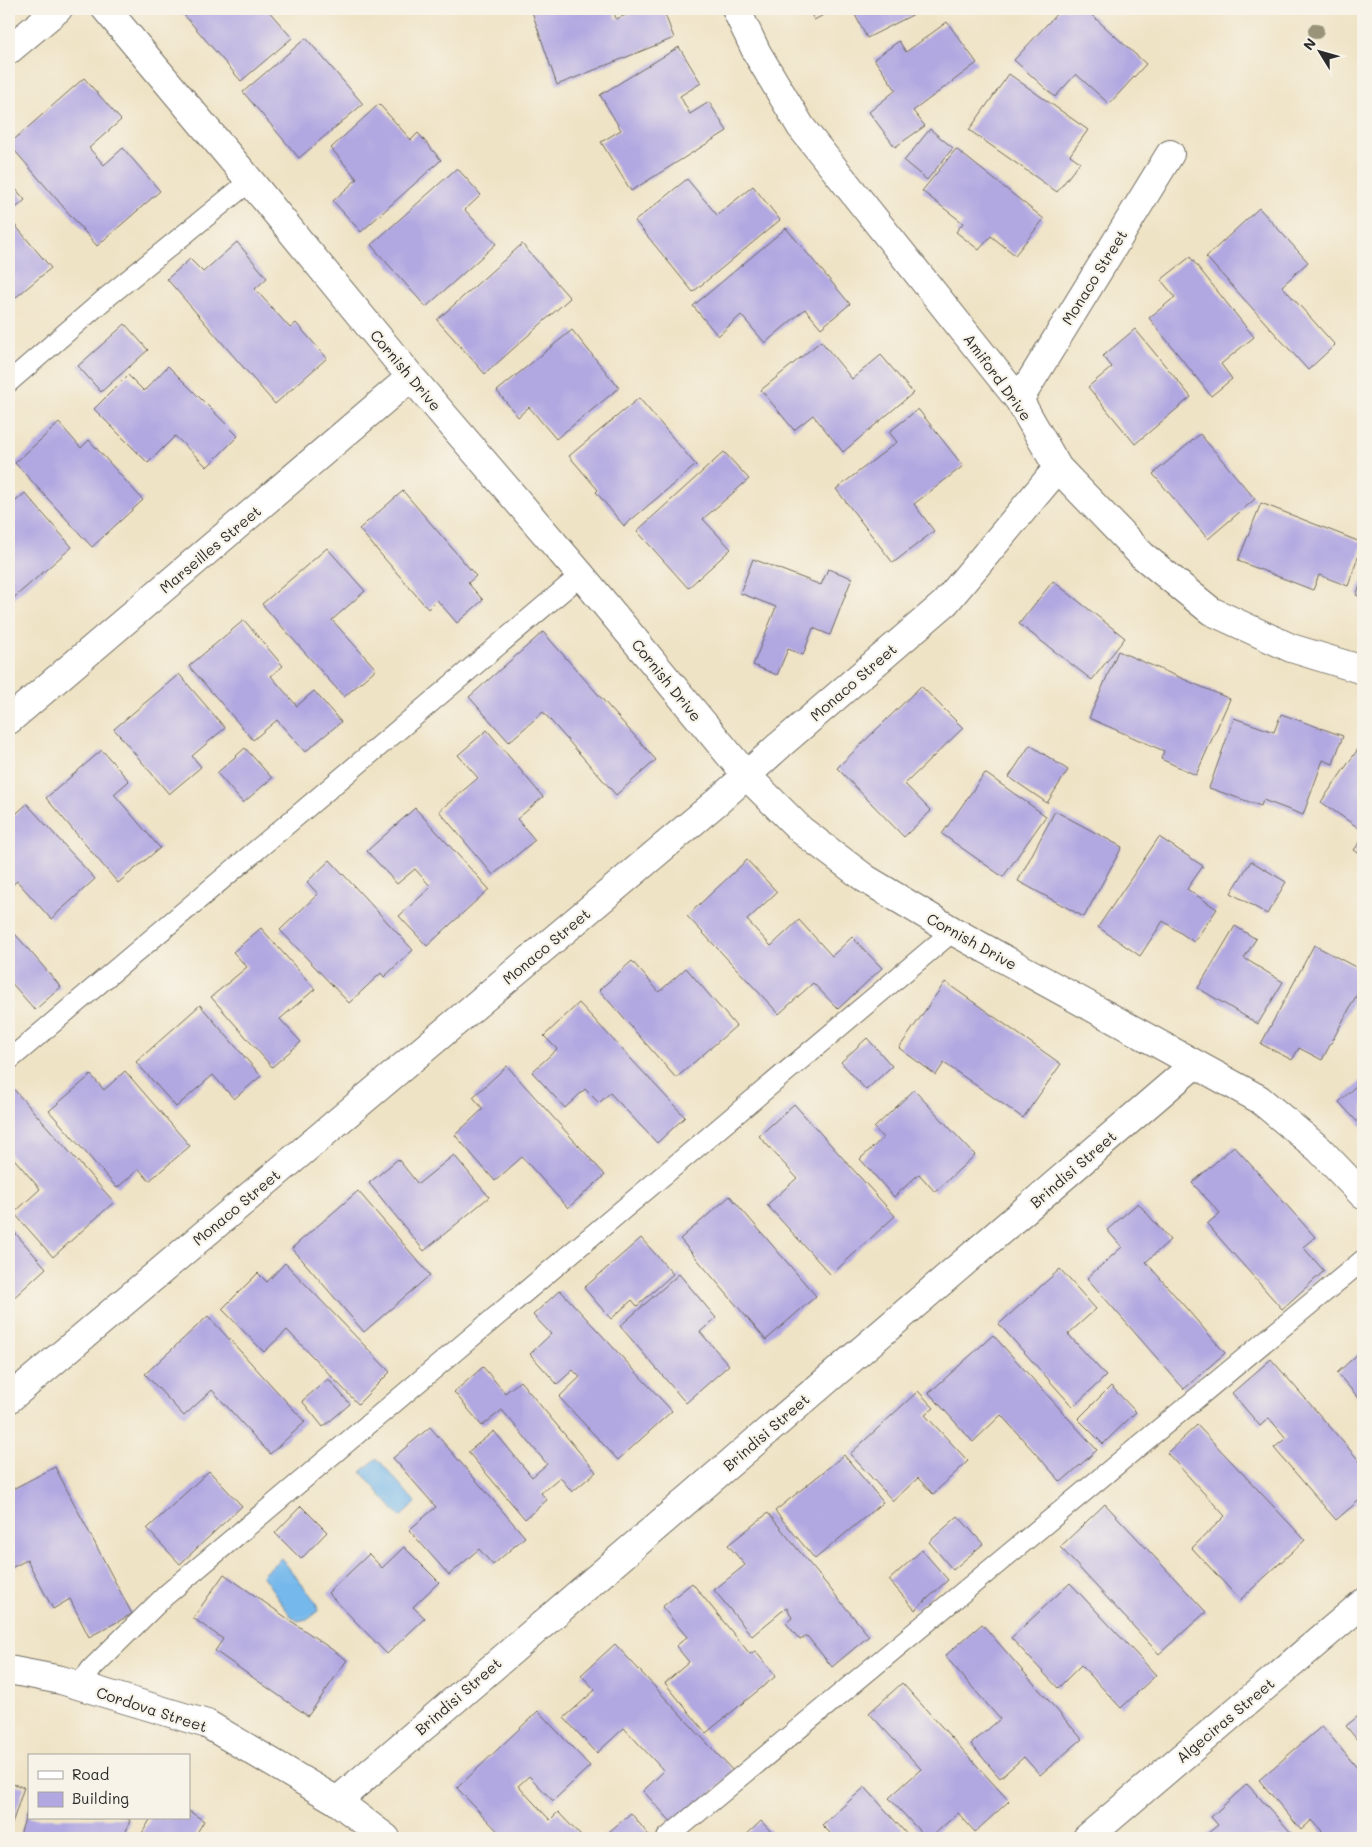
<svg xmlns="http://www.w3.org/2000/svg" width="1372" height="1847" viewBox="0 0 1372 1847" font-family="Mali,sans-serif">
<rect width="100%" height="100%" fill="#f7f3e8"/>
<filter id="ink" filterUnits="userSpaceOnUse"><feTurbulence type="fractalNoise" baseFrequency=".02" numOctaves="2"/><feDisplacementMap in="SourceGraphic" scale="10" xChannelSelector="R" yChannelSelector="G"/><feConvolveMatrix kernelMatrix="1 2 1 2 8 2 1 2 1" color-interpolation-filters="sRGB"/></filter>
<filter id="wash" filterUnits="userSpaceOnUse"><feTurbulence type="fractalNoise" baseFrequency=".0096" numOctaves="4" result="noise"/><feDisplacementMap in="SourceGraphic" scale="20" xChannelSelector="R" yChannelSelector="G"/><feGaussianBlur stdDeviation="1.12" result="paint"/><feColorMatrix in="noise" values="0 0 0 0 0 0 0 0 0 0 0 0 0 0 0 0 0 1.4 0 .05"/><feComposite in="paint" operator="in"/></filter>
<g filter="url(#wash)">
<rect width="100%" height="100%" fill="#efe3c5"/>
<path fill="#75b8eb" stroke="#50728b" d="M377,1458l39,45 -16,14 -39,-45z
M281,1558l35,44 2,9 -11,8 -9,2 -8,-6 -28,-40z"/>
<g id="blocks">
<path fill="#b1a7e1" d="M179,9h88l25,29 -51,43z
M531,9h82l3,10 25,-10h22l11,29 -117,47z
M809,9h26l-21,11z
M852,9h72l-57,29z
M1061,9h24l61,55 -37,40 -33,-30 -21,23 -41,-37z
M947,22l30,41 -64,48 12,15 -30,21 -26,-35 27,-22 -22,-31 25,-18 7,11z
M306,38l57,66 -64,54 -56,-66z
M679,47l22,36 -21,13 10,18 19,-12 18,29 -96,60 -30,-49 20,-12 -21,-35z
M1009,74l79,56 -18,25 10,7 -23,30 -88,-62z
M84,78l37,42 -32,28 15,17 19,-17 37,43 -63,55 -88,-102z
M379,104l32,36 7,-7 23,27 -80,72 -28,-31 24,-22 -26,-31z
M930,129l23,19 -26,32 -23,-19z
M956,149l88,70 -29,36 -24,-19 -12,14 -23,-18 7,-9 -41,-32z
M457,168l24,27 -16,15 31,34 -70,63 -55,-62z
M687,179l30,36 36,-29 27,34 -87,72 -58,-71z
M9,181l16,19 -16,14z
M1259,208l49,54 -26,24 53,59 -27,25 -102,-113z
M9,218l42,50 -42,35z
M786,228l64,76 -29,24 -16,-19 -40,34 -24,-28 -23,21 -25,-30z
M237,242l30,36 -12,11 35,39 6,-5 31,35 -52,46 -108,-125 23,-20 13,13z
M522,244l48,54 -85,76 -48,-54z
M1190,257l64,80 -33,27 11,15 -21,17 -62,-78 26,-21 -14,-17z
M125,324l23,26 -47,42 -23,-26z
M1135,329l56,68 -56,47 -47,-57 24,-20 -9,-11z
M572,330l47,58 -63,51 -27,-32 -11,10 -21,-26z
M821,341l31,38 29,-24 32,38 -70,59 -30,-37 -19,15 -33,-40z
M168,366l70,70 -31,31 -32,-31 -27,27 -54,-54 34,-34 16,16z
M639,398l57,67 -72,61 -28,-34 2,-2 -29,-34z
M918,409l45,57 -49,38 20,27 -41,32 -57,-74 61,-47 -8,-10z
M59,423l22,25 8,-8 54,60 -51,47 -77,-84z
M1200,434l55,65 -47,40 -55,-65z
M724,452l25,27 -46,40 28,30 -43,39 -51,-57z
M403,491l73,85 -8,7 15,17 -26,23 -20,-23 -9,9 -69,-80z
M25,493l47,54 -63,55v-95z
M1261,503l102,40 -15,43 -29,-11 -6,15 -75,-29z
M327,548l38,43 -33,29 44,49 -32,28 -82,-93z
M753,559l68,26 7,-16 24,9 -22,57 -17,-7 -10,27 -15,-6 -11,26 -24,-10 23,-58 -36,-14z
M1363,579v19l-7,-3z
M1053,581l72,57 -33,42 -73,-56z
M244,620l39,46 -12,10 26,30 17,-15 27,31 -36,30 -28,-32 -24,20 -64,-74z
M543,632l113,128 -40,35 -73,-83 -34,30 -40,-45z
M1118,651l112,48 -34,76 -35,-16 3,-8 -75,-33z
M179,674l46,54 -33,28 9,11 -32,27 -55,-65z
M921,686l42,42 -58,56 26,27 -27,26 -67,-69z
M1281,714l62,22 -10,28 -10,-4 -20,55 -40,-15 -2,6 -52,-18 25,-70 40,14z
M487,730l56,67 -26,22 18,21 -42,35 -54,-64 39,-33 -20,-23z
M1363,742v89l-42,-29z
M1030,745l38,25 -21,33 -38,-26z
M245,748l27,30 -29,25 -26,-30z
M102,750l27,31 -15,13 46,54 -42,35 -72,-85z
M985,773l61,43 -43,61 -61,-43z
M27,804l68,75 -44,40 -34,-38 -8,7v-68z
M415,808l74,81 -62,57 -28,-30 32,-29 -16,-18 -18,15 -30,-33z
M1055,811l67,36 -38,70 -66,-36z
M1159,837l44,29 -16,23 30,20 -23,33 -31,-21 -23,35 -42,-29z
M1363,838v18l-9,-6z
M330,860l83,90 -29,27 -3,-4 -32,30 -69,-73 38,-36 -11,-12z
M747,860l30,32 -30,28 24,26 28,-26 33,36 20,-19 30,31 -44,41 -25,-26 -34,31 -92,-98z
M1251,861l35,21 -19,32 -36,-21z
M1235,926l21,13 -12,19 39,24 -25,42 -60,-36z
M9,927l52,60 -26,23 -26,-30z
M261,928l54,61 -35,30 21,23 -29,25 -61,-70 36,-30 -14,-15z
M1314,945l49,26v12l-41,77 -23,-12 -7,12 -31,-16z
M632,961l27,31 27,-24 50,58 -60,52 -77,-88z
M945,982l116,82 -38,54 -79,-55 -8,12 -37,-27z
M579,1003l106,114 -28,26 -47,-50 -11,10 -14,-14 -20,19 -33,-36 25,-23 -13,-13z
M200,1005l61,71 -27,23 -21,-24 -37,32 -40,-45z
M867,1038l25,28 -26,24 -25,-28z
M507,1066l98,109 -37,33 -46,-51 -27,24 -40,-46 28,-26 -10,-12z
M125,1071l65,75 -41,35 -10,-12 -22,19 -68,-77 42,-36 13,15z
M1363,1079v49l-24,-26z
M10,1085l104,117 -61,55 -39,-44 26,-24 -31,-36z
M914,1090l61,65 -40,37 -16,-18 -25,23 -34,-38 23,-21 -9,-10z
M794,1104l101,112 -64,59 -64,-70 30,-27 -38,-42z
M1234,1146l81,91 -12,10 21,24 -42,38 -75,-85 13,-11 -28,-30z
M454,1155l35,42 -65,54 -55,-68 29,-24 20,25z
M358,1191l72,84 -66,57 -72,-84z
M730,1196l86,100 -50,44 -86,-101z
M1138,1203l32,37 -24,22 79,91 -41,36 -97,-111 35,-31 -15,-17z
M9,1226l37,42 -37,34z
M641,1238l32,36 -36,32 -5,-6 -21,19 -27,-31z
M285,1263l105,109 -32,32 -71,-74 -23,22 -42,-43 36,-36 9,9z
M1060,1269l36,40 -28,25 38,42 -33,31 -74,-83z
M679,1274l37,44 -16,14 29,33 -43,38 -66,-77z
M560,1290l112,121 -54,49 -59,-63 21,-20 -7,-7 -16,14 -27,-30 21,-20 -18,-19z
M208,1316l97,106 -35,32 -58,-64 -28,26 -39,-42z
M993,1335l104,115 -36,32 -60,-67 -28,27 -44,-49z
M1362,1350l1,1v52l-26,-30z
M1271,1359l92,106v32l-27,23 -62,-72 12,-10 -17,-20 -9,8 -28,-33z
M483,1367l22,26 15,-12 76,91 -24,20 -12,-15 -19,16 6,7 -22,19 -57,-67 26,-21 38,46 15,-13 -45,-54 -20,16 -28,-34z
M328,1379l22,25 -27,23 -21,-26z
M1111,1386l25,26 -33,32 -25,-25z
M918,1391l16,17 -9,7 43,46 -35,33 -15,-16 -25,23 -43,-47z
M1197,1425l108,115 -65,60 -48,-52 33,-32 -58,-63z
M430,1427l95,110 -32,28 -14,-16 -30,26 -40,-45 27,-23 -43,-49z
M844,1455l39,47 -68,57 -40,-48z
M55,1467l77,147 -43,23 -19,-38 -17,10 -26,-49 -18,9v-78z
M209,1471l33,35 -62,58 -33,-35z
M1105,1504l101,108 -47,42 -99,-107z
M301,1506l26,26 -26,27 -26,-26z
M768,1513l101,123 -37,31 -25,-31 -7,4 -14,-17 6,-5 -5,-11 -35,29 -38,-46 31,-25 -17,-20z
M958,1516l25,28 -30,26 -24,-28z
M404,1547l35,35 -26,25 12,11 -38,36 -59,-61 41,-39 13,14z
M922,1550l26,30 -33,30 -26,-30z
M224,1574l123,86 -39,56 -93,-65 8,-12 -30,-21z
M692,1583l58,71 5,-3 21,25 -70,57 -41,-50 24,-21 -13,-16 11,-9 -25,-30z
M1070,1583l86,92 -35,33 -40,-43 -23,23 -47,-50z
M982,1624l100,115 -42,36 -16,-18 -24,21 -29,-34 29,-25 -55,-63z
M615,1644l119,128 -59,54 -32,-35 21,-20 -40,-43 -27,25 -33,-35 31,-28 -14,-15z
M902,1683l107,118 -34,31 -17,-19 -28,25h-4l-37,-40 32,-29 -52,-56z
M538,1711l52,55 -37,35 -24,-25 -11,10 32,34 8,-8 25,26h-79l-47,-50z
M1363,1712v35l-17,-21z
M1322,1726l41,49v55l-9,8h-26l-16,-18 -11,10 -42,-50z
M9,1783l15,4 -15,46z
M1247,1784l49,54h-94l16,-13 -7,-8z
M865,1787l45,51h-75l-13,-13z
M28,1809l1,9h97l4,2 -6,18h-105z
M189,1811l15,10 -10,17h-48l-5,-3 10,-17h38z
M631,1813l20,25h-49z
M761,1821l16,17h-34z"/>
</g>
</g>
<g filter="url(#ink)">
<use href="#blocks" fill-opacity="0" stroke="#706b61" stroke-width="1"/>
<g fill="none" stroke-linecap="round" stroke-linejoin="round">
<g stroke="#706b61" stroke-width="22">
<path id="service" d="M9,382l97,-84 144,-117
M9,1060l572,-485
M79,1685l13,-17 74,-73 787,-664
M667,1838l696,-578"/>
</g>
<g stroke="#706b61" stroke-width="30">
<path id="minor" d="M106,9l144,172 161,196 170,198 165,200 55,55 65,49 87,52 306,168 60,50 44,46
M736,9l21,44 44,74 218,273 39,68 84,87 69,56 80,37 72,22
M1019,400l151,-246
M9,720l402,-343
M9,1399l709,-598 62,-56 165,-142 113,-135
M337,1801l858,-737
M1087,1838l276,-235"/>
</g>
<g stroke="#706b61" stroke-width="30">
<path id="tertiary" d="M9,50l49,-41
M9,1670l52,10 146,44 130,77 49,37"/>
</g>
<use href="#service" stroke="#fff" stroke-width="20"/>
<use href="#minor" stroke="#fff" stroke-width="28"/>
<use href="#tertiary" stroke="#fff" stroke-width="28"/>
</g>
<circle fill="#989379" cx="1316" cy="31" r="8"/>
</g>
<g text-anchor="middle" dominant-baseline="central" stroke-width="4.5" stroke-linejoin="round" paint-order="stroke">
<g font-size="15" fill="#2b2b2b" stroke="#f7f3e8">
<text transform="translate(1094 277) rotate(-58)">Monaco Street</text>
<text transform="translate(406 370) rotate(50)">Cornish Drive</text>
<text transform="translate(998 377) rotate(54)">Amiford Drive</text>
<text transform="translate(210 549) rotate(-40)">Marseilles Street</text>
<text transform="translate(667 680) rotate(51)">Cornish Drive</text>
<text transform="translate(853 682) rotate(-41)">Monaco Street</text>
<text transform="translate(972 941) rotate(29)">Cornish Drive</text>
<text transform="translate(546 946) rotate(-40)">Monaco Street</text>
<text transform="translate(1073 1169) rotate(-41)">Brindisi Street</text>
<text transform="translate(236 1207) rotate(-40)">Monaco Street</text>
<text transform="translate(766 1432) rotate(-41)">Brindisi Street</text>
<text transform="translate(458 1696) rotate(-41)">Brindisi Street</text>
<text transform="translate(152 1709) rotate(18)">Cordova Street</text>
<text transform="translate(1225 1720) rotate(-40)">Algeciras Street</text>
</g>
</g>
<rect width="1372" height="1847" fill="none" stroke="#f7f3e8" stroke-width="30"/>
<rect x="28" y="1754" width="162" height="65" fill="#f7f3e8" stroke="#a5a39c"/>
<rect x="38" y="1771" width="25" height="8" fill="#ffffff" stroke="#a5a39c"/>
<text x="72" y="1780" font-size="15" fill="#2b2b2b">Road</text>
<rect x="38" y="1792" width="25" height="15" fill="#b1a7e1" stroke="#a5a39c"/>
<text x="72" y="1804" font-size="15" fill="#2b2b2b">Building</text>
<g transform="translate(1320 52) rotate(307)" stroke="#f7f3e8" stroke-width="4" paint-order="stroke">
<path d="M0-4L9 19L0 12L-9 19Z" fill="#2b2b2b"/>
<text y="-8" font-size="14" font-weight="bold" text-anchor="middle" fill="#2b2b2b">N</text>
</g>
</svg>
